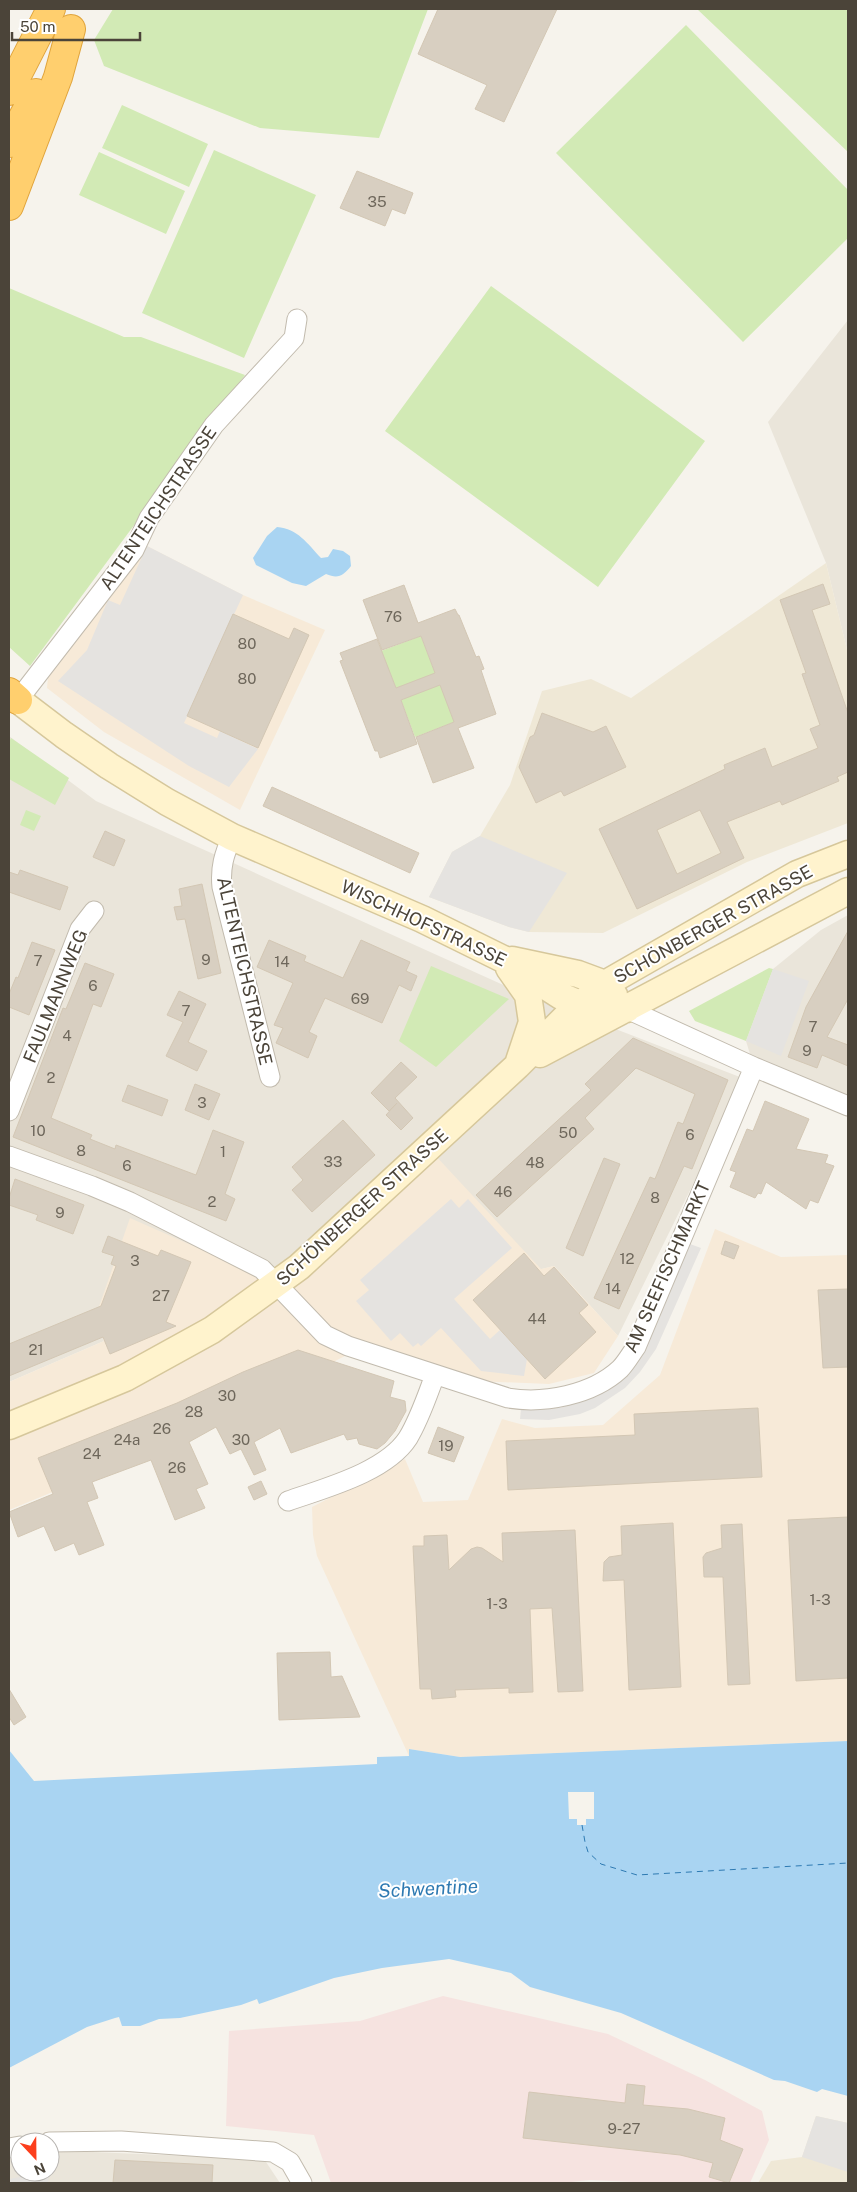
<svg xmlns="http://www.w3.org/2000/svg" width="857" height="2192" viewBox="0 0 857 2192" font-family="'Public Sans',sans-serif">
<rect width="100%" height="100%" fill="#f6f3ec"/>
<path fill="#eae5da" d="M848,320v334l-22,-91 -58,-141z
M9,736l87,65 416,188 233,90 -127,257 -64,-70 -12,3 -254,19 -193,30 9,23 -95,41z
M848,915v191l-94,-39 -8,-26 27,-72 48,-39z
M68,2151l196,8 16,24h-271v-24l11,-1v14h30v-19z"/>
<path fill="#f7ead8" d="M147,546l96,49 82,35 -85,180 -136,-78 -57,-44 1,-10z
M434,1154l107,115 13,-3 64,70 -24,37 -45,11 -74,-3 -106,-37 -195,98 -165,68v-128l95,-41 -9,-23 35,-100 158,70z
M715,1229l66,28 67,-2v486l-388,16 -51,-8v7l-92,-200 -4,-21 -1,-28 93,-48 18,43 45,-2 34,-81 33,9 68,-3 57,-50z"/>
<path fill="#efe8d6" d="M826,563l22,91v169l-101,39 -144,71 -74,-1 -20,-5 -80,-30 23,-45 28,-16 30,-51 32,-94 49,-12 40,19z
M816,2116l32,7v60h-90l13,-22 31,-4z"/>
<path fill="#f6e3e0" d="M443,1996l165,38 97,46 57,31 7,29 -19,43h-96l-65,-3 -26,3h-232l-17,-48 -88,-9 3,-95 131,-10z"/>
<path fill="#d2eab5" d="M113,9h315l-49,129 -119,-10 -156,-62 -10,-26z
M697,9h151v143z
M686,25l162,165v48l-105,104 -187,-189z
M122,105l86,39 -19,43 -87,-39z
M214,150l102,45 -72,163 -102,-45z
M99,152l86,39 -19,43 -87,-39z
M491,286l214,155 -107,146 -213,-156z
M9,288l115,49h17l104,38 -215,291 -21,-19z
M421,636l14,37 3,-1 16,50 -39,15 -14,-37 3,-1 -4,-12 -4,1 -15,-37z
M11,738l58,40 -14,27 -46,-26v-37z
M26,810l15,6 -7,15 -14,-6z
M431,966l78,33 -73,68 -37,-26z
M769,968l4,1 -27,72 -51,-20 -6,-10z"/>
<path fill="#e5e3e0" d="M147,546l96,49 -59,128 33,15 3,-7 38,18 -29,38 -40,-21 -131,-85 29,-31 21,-50 12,5z
M480,836l87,37 -38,59 -20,-5 -80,-30 23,-45z
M773,969l36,12 -28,75 -35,-15z
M451,1199l8,9 9,-9 44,49 -58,51 36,40 10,-9 27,29 -3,17 -43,-5 -40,-43 -20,18 -3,-3 -5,4 -13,-14 -9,8 -35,-40 13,-11 -9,-10z
M690,1244l11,4 -45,101 -16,23 -15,16 -30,20 -15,6 -31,6 -29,-1 1,-10 39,-1 30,-10 16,-9 40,-46z
M816,2116l32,7v49l-46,-15z
M49,2172l-1,11h-39v-4z"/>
<path fill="#a9d4f2" d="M277,527c21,2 30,16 44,31l7,-1 5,-8 10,2 7,5 1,10c-8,10 -13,13 -25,8l-20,12 -14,-3 -36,-18 -3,-7 14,-22z
M848,1741v355l-26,-7 -5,3 -32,-11 -11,-1 -153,-67 -91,-26 -19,-14 -62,-14 -67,9 -48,10 -75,26 -2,-5 -16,6 -61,13 -21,1 -19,7h-18l-3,-9 -4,1 -28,9 -78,41v-318l25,31 343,-17v-7l32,-1v-7l51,8z"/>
<path fill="#f6f3ec" d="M568,1792h26v27h-8v6h-9v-6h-8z"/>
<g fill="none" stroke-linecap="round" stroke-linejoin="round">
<path stroke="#2e7ab2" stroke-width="1" stroke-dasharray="6 5" stroke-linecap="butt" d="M582,1825l3,17 3,10 13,12 36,11 211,-12"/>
</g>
<path fill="#d8cfc1" stroke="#d3c7b4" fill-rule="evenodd" d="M438,9h119l-53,113 -29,-13 12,-24 -69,-31z
M357,171l56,22 -8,21 -13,-5 -7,17 -45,-18z
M823,584l7,20 -18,6 36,103v59l-11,5 2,4 -57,24 -2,-4 -53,21 17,36 -107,51 -38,-80 126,-60 -1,-4 41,-17 7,19 46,-19 -8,-19 10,-4 -18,-51 4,-1 -26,-73zM700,810l21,43 -44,21 -20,-44z
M404,585l14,38 37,-14 3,6h1l17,42 3,-1 5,13 -3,1 15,44 -38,14 16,40 -41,15 -17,-46 38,-15 -14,-37 -39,15 16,44 -37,14 -2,-7h-3l-35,-90 3,-1 -3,-7 37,-14 19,49 39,-15 -14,-37 -39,14 -19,-50z
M233,614l56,25 5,-11 15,7 -51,113 -71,-32z
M542,713l51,19 13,-6 20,41 -62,29 -3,-5 -25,12 -17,-36 11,-30 4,-2z
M272,787l147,66 -9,20 -147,-67z
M105,831l20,9 -11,26 -21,-9z
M20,870l48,17 -8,23 -51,-18v-20l9,3z
M202,884l19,89 -23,6 -13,-60 -8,1 -3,-13 8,-1 -3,-17z
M848,931v68l-21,38 21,8v21l-26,-11 -5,13 -29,-11 18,-50z
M269,940l37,16 -2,5 39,17 18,-38 49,22 -4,9 11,5 -6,15 -12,-6 -17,38 -57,-25 -16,34 8,4 -9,22 -32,-15 7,-15 -9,-3 19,-42 -36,-16z
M32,942l23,8 -26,65 -20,-8v-13l7,-17 2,1z
M85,963l29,11 -13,33 -8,-3 -42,114 41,17 -2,4 25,10 1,-4 80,30 17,-45 31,12 -19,52 10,5 -9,22 -213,-84 50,-129 3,1z
M179,991l27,13 -18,38 19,9 -10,20 -31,-15 17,-34 -16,-7z
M633,1038l95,42 -36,89 -8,-3 -65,143 -25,-11 56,-121 5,2 23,-57 5,2 12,-30 -59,-26 -51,50 9,11 -97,88 -21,-22 115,-105 -6,-6z
M401,1062l16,15 -22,21 18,20 -12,12 -15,-15 11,-12 -8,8 -18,-18z
M195,1084l25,10 -11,26 -24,-10z
M128,1085l40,15 -6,16 -40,-15z
M765,1101l44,18 -13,30 32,6 -3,8 9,3 -16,37 -8,-3 -4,9 -40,-27 -5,12 -3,-1 -3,5 -25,-11 6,-15 -6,-2 17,-41 6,2z
M343,1120l32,35 -63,57 -20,-22 11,-10 -11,-13z
M604,1158l16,6 -37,92 -17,-8z
M15,1179l69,26 -11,29 -37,-14 2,-5 -29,-10v-7z
M108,1236l50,20 3,-6 30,12 -25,60 10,4 -66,28 -7,-17 -94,39v-32l92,-38 15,-40 -5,-2 3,-8 -12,-4z
M725,1241l14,5 -5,13 -13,-5z
M524,1253l20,23 10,-9 34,38 -9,8 17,19 -51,47 -72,-79z
M848,1289v78l-25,1 -5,-78z
M298,1350l96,31 -4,16 15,4 1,10 -11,20 -10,12 -8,6 -18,-5 -2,-6 -10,2 -3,-6 -53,19 -11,-25 -26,14 12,28 -12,5 -13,-26 -11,5 -14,-27 -27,15 19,42 -12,5 9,19 -30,12 -24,-60 -59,22 6,16 -11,4 17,43 -25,10 -5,-12 -19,8 -11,-25 -26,11 -9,-25 44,-18 -15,-36 139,-55 66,-31z
M758,1408l4,69 -254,13 -2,-49 129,-6 -1,-21z
M438,1427l26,10 -10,25 -26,-9z
M261,1481l6,13 -13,6 -6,-13z
M848,1517v161l-52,3 -8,-161z
M673,1523l8,164 -52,3 -5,-110 -21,1 1,-19 5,-5 13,-2 -1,-29z
M742,1524l8,160 -22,1 -5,-108h-19l-1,-20 3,-4 16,-5 -1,-23z
M575,1530l8,161 -25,1 -6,-84 -22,1 3,83 -24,1v-5l-54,2 1,7 -24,2 -1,-10h-11l-7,-143h11v-10l23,-1 2,35 22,-21 6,-2 5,1 21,14 -1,-29z
M330,1652l1,25 11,-1 18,41 -81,3 -2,-67z
M9,1689l17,28 -12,8 -5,-8z
M627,2084l18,2 -2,19 45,4 37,9 -5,22 23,9 -14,34 -20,-6 4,-14 -33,-8 -157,-17 6,-46 96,11z
M115,2160l98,5 -1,18h-99z"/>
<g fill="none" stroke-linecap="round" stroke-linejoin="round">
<g stroke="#c2bbae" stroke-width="21">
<path id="street" d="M18,700l116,-150 15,-32 65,-93 80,-87 3,-19
M232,837c-8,17 -12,31 -10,50l48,190
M627,1009l127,58 94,39
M9,1111l71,-182 14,-18
M9,1156l83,30 38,16 132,67 63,66 23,11 160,52c36,6 84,-3 112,-29 6,-6 11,-15 16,-22l118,-280
M288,1501c37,-13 98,-29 120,-63 12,-20 19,-42 27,-63
M49,2142l72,-1 152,11 17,10 12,21
M9,2148l11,-2"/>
</g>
<g stroke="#d6c79b" stroke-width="29">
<path id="secondary" d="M18,700l46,35 45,31 58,36 65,35 190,82 81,40 58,37 21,9 45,4
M512,960l66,14 27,10 9,11
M509,968l19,27 4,27 -13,39
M540,1054l308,-163
M9,1426l116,-48 87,-48 87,-63 218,-201 50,-50 38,-32 192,-110 51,-20"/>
</g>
<g stroke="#e0a43c" stroke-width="30">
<path id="highway" d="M9,91l42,-82
M9,143l27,-50
M9,206l49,-129 13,-48
M9,692l9,8"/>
</g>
<use href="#street" stroke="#fff" stroke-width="19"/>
<use href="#secondary" stroke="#fff3cd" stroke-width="26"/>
<use href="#highway" stroke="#ffcf6e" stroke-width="28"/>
</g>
<g text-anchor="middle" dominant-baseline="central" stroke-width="4" stroke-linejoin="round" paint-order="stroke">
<g font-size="15" fill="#6e675b">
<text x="377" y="201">35</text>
<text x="393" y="616">76</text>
<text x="247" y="643">80</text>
<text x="247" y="678">80</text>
<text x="206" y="959">9</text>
<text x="38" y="960">7</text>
<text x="282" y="961">14</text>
<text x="93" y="985">6</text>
<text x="360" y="998">69</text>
<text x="186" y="1010">7</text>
<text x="813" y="1026">7</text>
<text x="67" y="1035">4</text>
<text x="807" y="1050">9</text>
<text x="51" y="1077">2</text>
<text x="202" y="1102">3</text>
<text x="38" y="1130">10</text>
<text x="568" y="1132">50</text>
<text x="690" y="1134">6</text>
<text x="81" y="1150">8</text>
<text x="223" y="1151">1</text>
<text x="333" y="1161">33</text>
<text x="535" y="1162">48</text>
<text x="127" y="1165">6</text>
<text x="503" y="1191">46</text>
<text x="655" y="1197">8</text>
<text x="212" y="1201">2</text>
<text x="60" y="1212">9</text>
<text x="627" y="1258">12</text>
<text x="135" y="1260">3</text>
<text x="613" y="1288">14</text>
<text x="161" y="1295">27</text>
<text x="537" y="1318">44</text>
<text x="36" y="1349">21</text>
<text x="227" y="1395">30</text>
<text x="194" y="1411">28</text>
<text x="162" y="1428">26</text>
<text x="127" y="1439">24a</text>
<text x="241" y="1439">30</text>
<text x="446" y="1445">19</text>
<text x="92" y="1453">24</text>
<text x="177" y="1467">26</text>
<text x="820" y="1599">1-3</text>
<text x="497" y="1603">1-3</text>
<text x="624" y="2128">9-27</text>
</g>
<g font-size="18" fill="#4b4439" stroke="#fff">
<text transform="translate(158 508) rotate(-56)">ALTENTEICHSTRASSE</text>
<text transform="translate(424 923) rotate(25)">WISCHHOFSTRASSE</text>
<text transform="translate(713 924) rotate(-29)">SCHÖNBERGER STRASSE</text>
<text transform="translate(245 971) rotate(77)">ALTENTEICHSTRASSE</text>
<text transform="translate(55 996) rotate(-68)">FAULMANNWEG</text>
<text transform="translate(362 1207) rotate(-42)">SCHÖNBERGER STRASSE</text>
<text transform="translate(667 1267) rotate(-66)">AM SEEFISCHMARKT</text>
</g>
<g font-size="19" font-style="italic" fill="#2e7ab2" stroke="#fff">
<text transform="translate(428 1888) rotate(-3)">Schwentine</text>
</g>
</g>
<rect width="857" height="2192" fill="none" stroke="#4b4439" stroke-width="20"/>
<g transform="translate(35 2157) rotate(158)"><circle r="24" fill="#ffffff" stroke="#b7b4b0"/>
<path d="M0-4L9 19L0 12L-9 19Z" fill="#fc3f1d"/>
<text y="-8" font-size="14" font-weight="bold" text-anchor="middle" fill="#4b4439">N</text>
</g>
<path d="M12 32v8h128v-8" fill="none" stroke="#4b4439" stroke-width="2.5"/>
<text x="20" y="32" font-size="15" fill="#4b4439" stroke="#ffffff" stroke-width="4" paint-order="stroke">50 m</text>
</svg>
